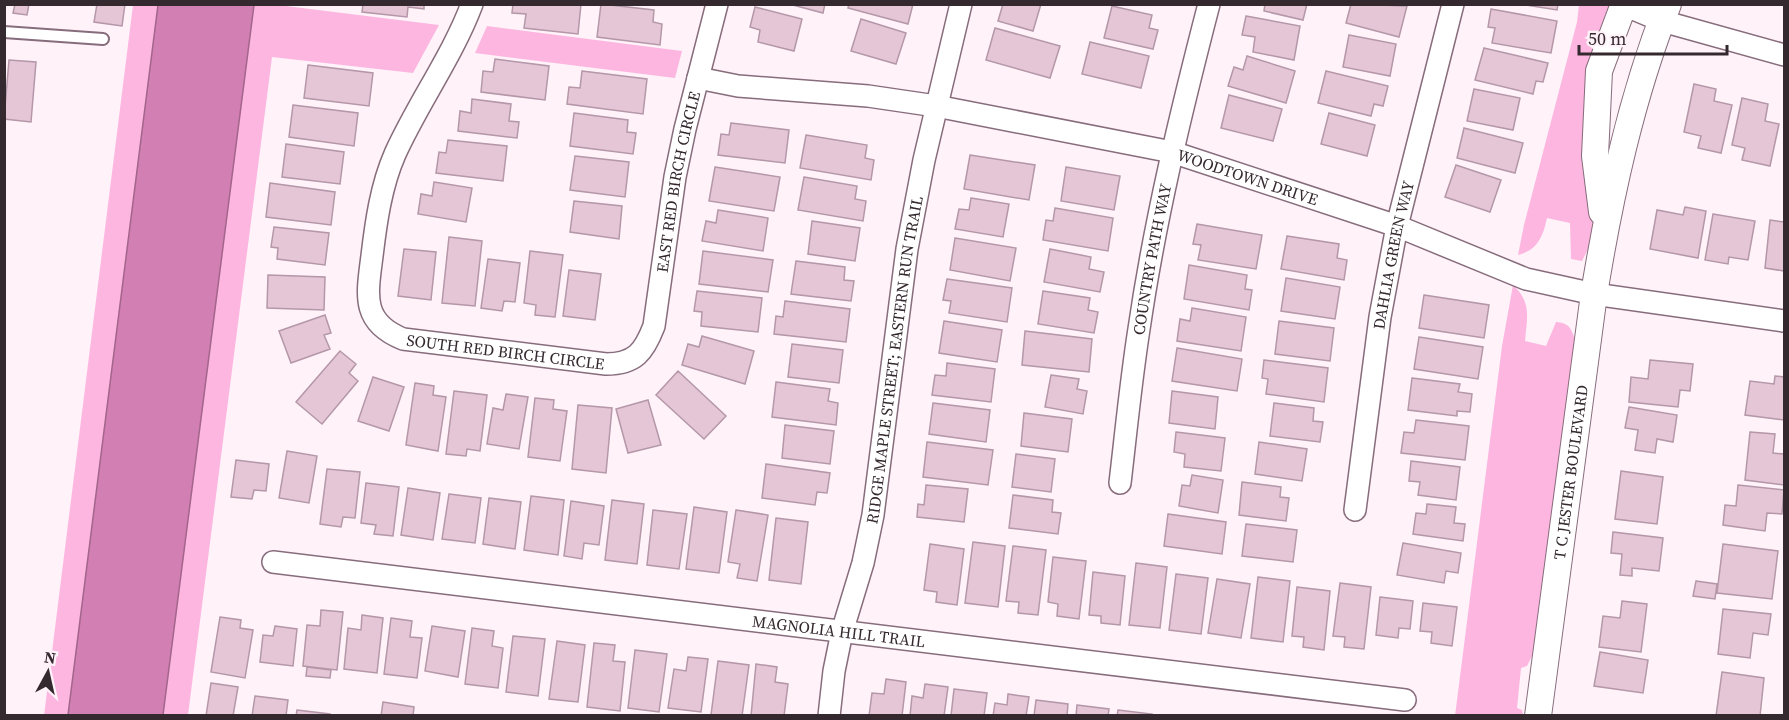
<svg xmlns="http://www.w3.org/2000/svg" width="1789" height="720" viewBox="0 0 1789 720" font-family="'Source Serif 4',serif">
<rect width="100%" height="100%" fill="#fff2f9"/>
<path fill="#fdb6e0" d="M133,5h145l161,20 -26,48 -141,-16 -84,658 -144,1z
M1579,5h30l-11,30 -5,38 2,152 -2,14 -11,22 -11,-2 -1,-36 -23,-5c-4,18 -9,32 -29,37l6,-30 53,-203z
M487,26l195,25 -7,27 -200,-25z
M1513,285c19,18 14,32 12,56l21,5 10,-24c13,1 15,6 19,17l-35,289 -6,24 -7,14 -6,2 -4,40 5,2 1,5 -68,1 47,-370z"/>
<path fill="#d27fb3" stroke="#a3658b" stroke-width="1.5" d="M158,5h96l-91,710h-95z"/>
<path fill="#e4c6d7" stroke="#b497a8" stroke-width="1.5" d="M15,4h14l-2,11 -14,-2z
M97,4h28l-3,22 -28,-4z
M363,4h61v5l-16,-2 -1,10 -45,-5z
M513,4h68l-3,30 -54,-6 2,-14 -14,-1z
M601,4l53,6 -1,12 9,2 -2,21 -63,-8z
M789,4h36l-2,9z
M849,4h64l-5,20 -60,-16z
M1003,4h38l-8,27 -35,-10z
M1265,4h42l-4,16 -39,-9z
M1351,4l56,2 -8,31 -53,-14z
M1520,4h38l-1,6z
M1112,6l40,9 -3,13 9,2 -5,19 -49,-11z
M755,7l47,12 -8,32 -36,-9 2,-12 -10,-3z
M1491,9l66,12 -6,32 -59,-10 3,-15 -7,-1z
M1246,16l54,10 -6,34 -41,-8 2,-15 -13,-2z
M861,19l45,14 -10,31 -45,-13z
M995,28l65,18 -10,32 -64,-18z
M1349,35l47,9 -6,32 -47,-9z
M1090,42l59,14 -8,32 -59,-14z
M1484,48l64,15 -5,19 -7,-1 -3,13 -58,-14z
M1247,56l48,15 -9,32 -58,-17 6,-19 9,3z
M495,59l54,7 -4,34 -64,-8 2,-21 10,1z
M9,60l27,2 -5,60 -27,-3z
M308,65l65,8 -4,33 -65,-8z
M582,71l65,8 -4,35 -76,-10 2,-17 11,1z
M1326,71l62,15 -5,20 -9,-2 -3,12 -53,-13z
M1694,84l22,5 -2,12 18,4 -11,48 -23,-5 3,-12 -17,-4z
M1474,89l46,9 -7,32 -46,-9z
M1229,95l53,14 -9,32 -52,-13z
M1742,98l26,6 -3,17 14,3 -9,42 -28,-6 3,-12 -13,-3z
M472,99l39,5 -2,17 10,1 -2,16 -59,-7 2,-20 11,2z
M293,105l65,8 -4,33 -65,-9z
M574,113l54,7 -1,12 9,1 -3,21 -63,-8z
M1329,113l46,12 -8,31 -46,-12z
M731,123l58,7 -4,33 -67,-8 3,-21 8,1z
M1464,128l59,15 -8,30 -58,-15z
M806,135l61,10 -2,13 9,2 -3,20 -71,-12z
M448,140l59,6 -4,35 -67,-8 3,-21 7,1z
M286,144l58,8 -4,32 -58,-7z
M970,155l65,10 -6,35 -65,-11z
M575,156l54,6 -4,35 -55,-7z
M1456,165l45,15 -11,32 -45,-15z
M715,167l65,10 -6,34 -65,-10z
M1066,167l54,9 -6,34 -53,-9z
M804,177l53,9 -2,13 11,2 -3,20 -65,-11z
M434,182l38,6 -6,34 -48,-8 3,-20 11,2z
M270,183l65,9 -4,33 -65,-8z
M971,198l38,6 -6,33 -48,-8 4,-20 10,1z
M574,201l48,5 -3,33 -49,-7z
M1685,207l21,4 -8,47 -48,-9 7,-39 26,5z
M1055,208l58,10 -5,33 -65,-11 3,-20 7,1z
M718,210l50,8 -5,33 -61,-10 4,-20 10,2z
M1713,214l42,7 -7,39 -19,-3 -1,7 -23,-4z
M1770,220l14,2v49l-19,-3z
M812,221l48,7 -5,33 -47,-7z
M1197,224l65,11 -6,34 -58,-9 3,-15 -8,-1z
M274,227l55,6 -4,32 -48,-6 1,-11 -7,-1z
M1287,236l52,8 -2,14 10,2 -3,20 -63,-11z
M449,237l33,4 -7,65 -33,-3z
M955,238l61,10 -6,33 -60,-11z
M404,249l32,3 -5,48 -33,-4z
M1050,249l41,8 -2,12 15,3 -4,20 -56,-10z
M530,251l33,4 -8,62 -20,-2 1,-10 -12,-2z
M703,251l70,9 -5,32 -69,-8z
M488,259l32,4 -5,39 -11,-1 -2,10 -21,-3z
M796,261l49,6 -1,13 10,1 -3,20 -60,-7z
M1189,265l58,10 -2,14 7,1 -3,20 -65,-11z
M569,270l32,4 -6,46 -32,-4z
M268,275l57,2 -1,33 -57,-2z
M1286,278l54,9 -5,32 -54,-8z
M947,279l65,9 -5,34 -58,-9 2,-12 -8,-1z
M697,291l65,7 -4,34 -57,-6 1,-14 -8,-1z
M1043,291l47,7 -2,12 10,2 -4,21 -56,-9z
M1424,295l65,10 -5,33 -65,-10z
M785,301l65,8 -4,33 -72,-8 2,-18 7,1z
M1192,308l54,9 -5,34 -64,-10 3,-22 10,2z
M325,315l6,18 -7,2 6,14 -39,14 -12,-32z
M944,321l58,9 -5,32 -58,-9z
M1279,321l55,7 -4,33 -55,-7z
M1025,331l67,8 -3,33 -67,-7z
M702,336l52,15 -9,33 -63,-19 6,-21 11,3z
M1419,337l64,10 -5,32 -64,-10z
M792,344l51,6 -4,33 -51,-6z
M1177,348l65,11 -5,32 -65,-10z
M340,351l16,13 -7,9 9,8 -36,43 -26,-22z
M1264,360l64,8 -4,34 -58,-8 2,-15 -6,-1z
M1650,360l43,4 -3,27 -10,-1 -2,17 -49,-5 2,-25 17,2z
M947,363l48,6 -4,33 -59,-7 3,-20 11,1z
M678,371l48,45 -22,23 -48,-44z
M1051,375l28,4 -2,10 10,2 -4,23 -38,-7z
M1775,376l9,1v43l-39,-5 5,-34 24,3z
M373,377l31,10 -15,44 -31,-10z
M1412,378l48,6 -2,8 14,2 -2,18 -13,-1v5l-49,-6z
M776,382l54,7 -2,12 10,2 -2,22 -64,-8z
M415,383l19,3 -1,9 13,2 -8,54 -32,-6z
M454,391l33,4 -7,56 -13,-2 -1,7 -20,-2z
M1172,391l46,6 -3,32 -46,-6z
M506,394l22,3 -9,52 -32,-5 6,-36 10,2z
M535,398l19,2 -1,9 14,2 -7,50 -32,-4z
M648,400l13,45 -33,8 -12,-44z
M933,403l57,7 -4,32 -57,-8z
M1274,403l40,5 -1,13 10,1 -3,20 -50,-6z
M578,405l34,3 -6,65 -34,-4z
M1629,407l48,8 -4,27 -16,-3 -2,14 -20,-3 3,-20 -13,-2z
M1024,413l48,6 -4,33 -47,-6z
M1416,420l53,6 -4,34 -64,-7 3,-21 10,1z
M785,425l49,6 -4,33 -48,-6z
M1176,432l49,6 -4,33 -37,-4 1,-13 -11,-2z
M1750,432l25,2 -2,19 11,1v31l-39,-5z
M927,442l66,8 -5,35 -65,-8z
M1259,442l48,7 -5,32 -47,-7z
M287,451l30,5 -8,47 -30,-5z
M1016,454l39,5 -4,33 -39,-5z
M236,460l33,4 -3,27 -12,-1 -2,9 -21,-2z
M1411,461l49,6 -4,33 -38,-5 2,-13 -11,-1z
M766,464l64,9 -3,20 -10,-1 -2,13 -53,-7z
M327,469l33,3 -5,46 -12,-1 -2,10 -21,-3z
M1621,471l42,6 -6,47 -42,-5z
M1192,475l31,5 -5,33 -39,-7 3,-21 8,1z
M1242,482l39,5 -1,10 9,1 -3,23 -47,-6z
M366,483l33,4 -6,49 -19,-2 2,-9 -15,-2z
M926,485l42,4 -4,33 -47,-5 1,-13 6,1z
M1738,485l46,5 -2,24 -15,-1 -2,18 -42,-6 2,-20 11,1z
M408,488l32,5 -7,47 -32,-5z
M449,494l32,4 -6,45 -33,-4z
M1013,495l40,5 -1,12 9,1 -3,21 -49,-6z
M531,496l33,4 -6,55 -34,-5z
M489,498l32,4 -6,47 -32,-5z
M612,500l32,4 -7,60 -32,-4z
M571,501l33,5 -5,39 -15,-2 -2,16 -18,-3z
M1427,504l29,3 -2,16 11,1 -2,17 -50,-7 3,-21 10,1z
M694,507l33,5 -8,61 -33,-4z
M653,510l34,4 -8,55 -32,-4z
M736,510l32,5 -11,66 -20,-3 3,-14 -12,-2z
M1168,514l58,8 -4,32 -58,-8z
M776,518l32,4 -7,62 -32,-4z
M1246,524l51,6 -4,32 -51,-6z
M1613,532l50,6 -4,33 -27,-3v8l-12,-1 2,-21 -11,-1z
M973,542l32,4 -7,61 -33,-4z
M1403,543l58,10 -3,20 -12,-2 -2,12 -47,-8z
M930,544l34,5 -7,56 -21,-3 1,-10 -13,-2z
M1723,544l55,7 -6,48 -55,-6z
M1013,546l33,4 -8,65 -20,-2 1,-11 -13,-1z
M1053,557l33,4 -7,58 -22,-3 1,-12 -10,-2z
M1136,563l31,4 -7,61 -31,-3z
M1093,572l32,4 -5,49 -19,-2v-7l-12,-1z
M1176,574l32,4 -7,56 -32,-4z
M1258,577l32,4 -7,61 -32,-4z
M1217,579l33,5 -9,54 -33,-5z
M1696,581l21,3 -2,15 -22,-3z
M1340,583l31,4 -7,62 -20,-2 1,-10 -12,-1z
M1297,587l33,4 -6,59 -21,-3 1,-10 -12,-1z
M1380,597l33,4 -3,28 -11,-1 -1,10 -22,-3z
M1622,601l25,3 -6,48 -42,-5 4,-31 17,2z
M1423,603l34,4 -5,39 -21,-3 1,-11 -12,-1z
M1723,609l48,5 -3,21 -15,-2 -3,25 -32,-4z
M321,610l22,2 -6,58 -34,-4 4,-41 13,1z
M362,615l21,3 -6,55 -33,-4 4,-41 13,2z
M220,617l21,3 -1,8 13,2 -8,48 -34,-6z
M391,618l21,3 -2,16 12,1 -5,40 -33,-4z
M275,626l22,3 -4,37 -33,-4 3,-27 10,1z
M432,626l33,5 -7,46 -33,-6z
M472,628l22,3 -2,15 11,2 -5,40 -33,-4z
M513,636l32,3 -7,57 -32,-4z
M557,641l28,4 -7,57 -29,-3z
M594,643l21,2 -2,16 12,1 -5,49 -33,-4z
M635,650l32,4 -8,58 -31,-4z
M1600,652l48,8 -5,33 -49,-7z
M688,657l20,2 -7,53 -33,-4 6,-39 12,2z
M718,661l31,4 -7,51 -31,-1z
M756,664l21,3 -2,15 13,2 -4,32h-33z
M307,667l24,3 -1,8 -24,-2z
M1722,672l42,6 -4,38h-44z
M886,679l20,3 -4,34h-33l3,-23 12,1z
M211,683l27,4 -5,29h-27z
M925,684l23,3 -4,29h-34l2,-20 11,2z
M954,689l33,4 -3,23h-33z
M1008,694l21,3 -3,19h-33l2,-13 12,2z
M255,696l33,4 -2,16h-34z
M1036,700l32,4 -1,12h-33z
M383,702l31,5 -1,9h-32z
M1077,705l32,4 -1,7h-32z
M297,710l33,4v2h-34z
M1118,710l34,4 -1,2h-34z"/>
<g fill="none" stroke-linecap="round" stroke-linejoin="round">
<g stroke="#876c7c" stroke-width="14">
<path id="service" d="M4,32l99,7"/>
</g>
<g stroke="#876c7c" stroke-width="24">
<g id="minor">
<path id="s1" d="M472,4c-20,53 -54,99 -77,150 -14,32 -19,68 -23,102 -5,39 -11,66 31,83l203,25c29,0 38,-12 48,-38l21,-149 10,-48 32,-125"/>
<path d="M1624,5l38,16 122,34"/>
<path id="s2" d="M698,78l40,8 130,10 68,10 236,46 225,74 129,53 68,15 190,27"/>
<path id="s3" d="M1120,483c6,-51 11,-103 19,-154 16,-110 42,-217 70,-325"/>
<path id="s4" d="M1355,510l25,-193 17,-91 56,-222"/>
<path id="s5" d="M273,562l1132,138"/>
<path id="s6" d="M829,716l5,-45 8,-39 21,-69 10,-48 34,-266 17,-89 37,-156"/>
</g>
</g>
<g stroke="#876c7c" stroke-width="28">
<g id="tertiary">
<path d="M1602,212l-7,-56 4,-85 25,-67"/>
<path id="s7" d="M1538,716l56,-422c16,-98 37,-196 74,-290"/>
</g>
</g>
<use href="#service" stroke="#fff" stroke-width="10"/>
<use href="#minor" stroke="#fff" stroke-width="21"/>
<use href="#tertiary" stroke="#fff" stroke-width="26"/>
</g>
<g text-anchor="middle" dominant-baseline="central" stroke-width="5" stroke-linejoin="round" paint-order="stroke">
<g font-size="16" fill="#34292f" stroke="#fff2f9">
<text stroke="none"><textPath href="#s2" startOffset="560">WOODTOWN DRIVE</textPath></text>
<text stroke="none"><textPath href="#s1" startOffset="790">EAST RED BIRCH CIRCLE</textPath></text>
<text stroke="none"><textPath href="#s4" startOffset="258">DAHLIA GREEN WAY</textPath></text>
<text stroke="none"><textPath href="#s3" startOffset="226">COUNTRY PATH WAY</textPath></text>
<text stroke="none"><textPath href="#s1" startOffset="476">SOUTH RED BIRCH CIRCLE</textPath></text>
<text stroke="none"><textPath href="#s6" startOffset="363">RIDGE MAPLE STREET; EASTERN RUN TRAIL</textPath></text>
<text stroke="none"><textPath href="#s7" startOffset="246">T C JESTER BOULEVARD</textPath></text>
<text stroke="none"><textPath href="#s5" startOffset="570">MAGNOLIA HILL TRAIL</textPath></text>
</g>
</g>
<rect width="1789" height="720" fill="none" stroke="#34292f" stroke-width="12"/>
<g transform="translate(48 672) rotate(8)" stroke="#fff2f9" stroke-width="4.5" paint-order="stroke">
<path d="M0-4.5L10 22L0 15L-10 22Z" fill="#34292f"/>
<text y="-9" font-size="16" font-weight="bold" text-anchor="middle" fill="#34292f">N</text>
</g>
<path d="M1579 45v9h148v-9" fill="none" stroke="#34292f" stroke-width="3"/>
<text x="1588" y="45" font-size="18" fill="#34292f" stroke="#fff2f9" stroke-width="4.5" paint-order="stroke">50 m</text>
</svg>
